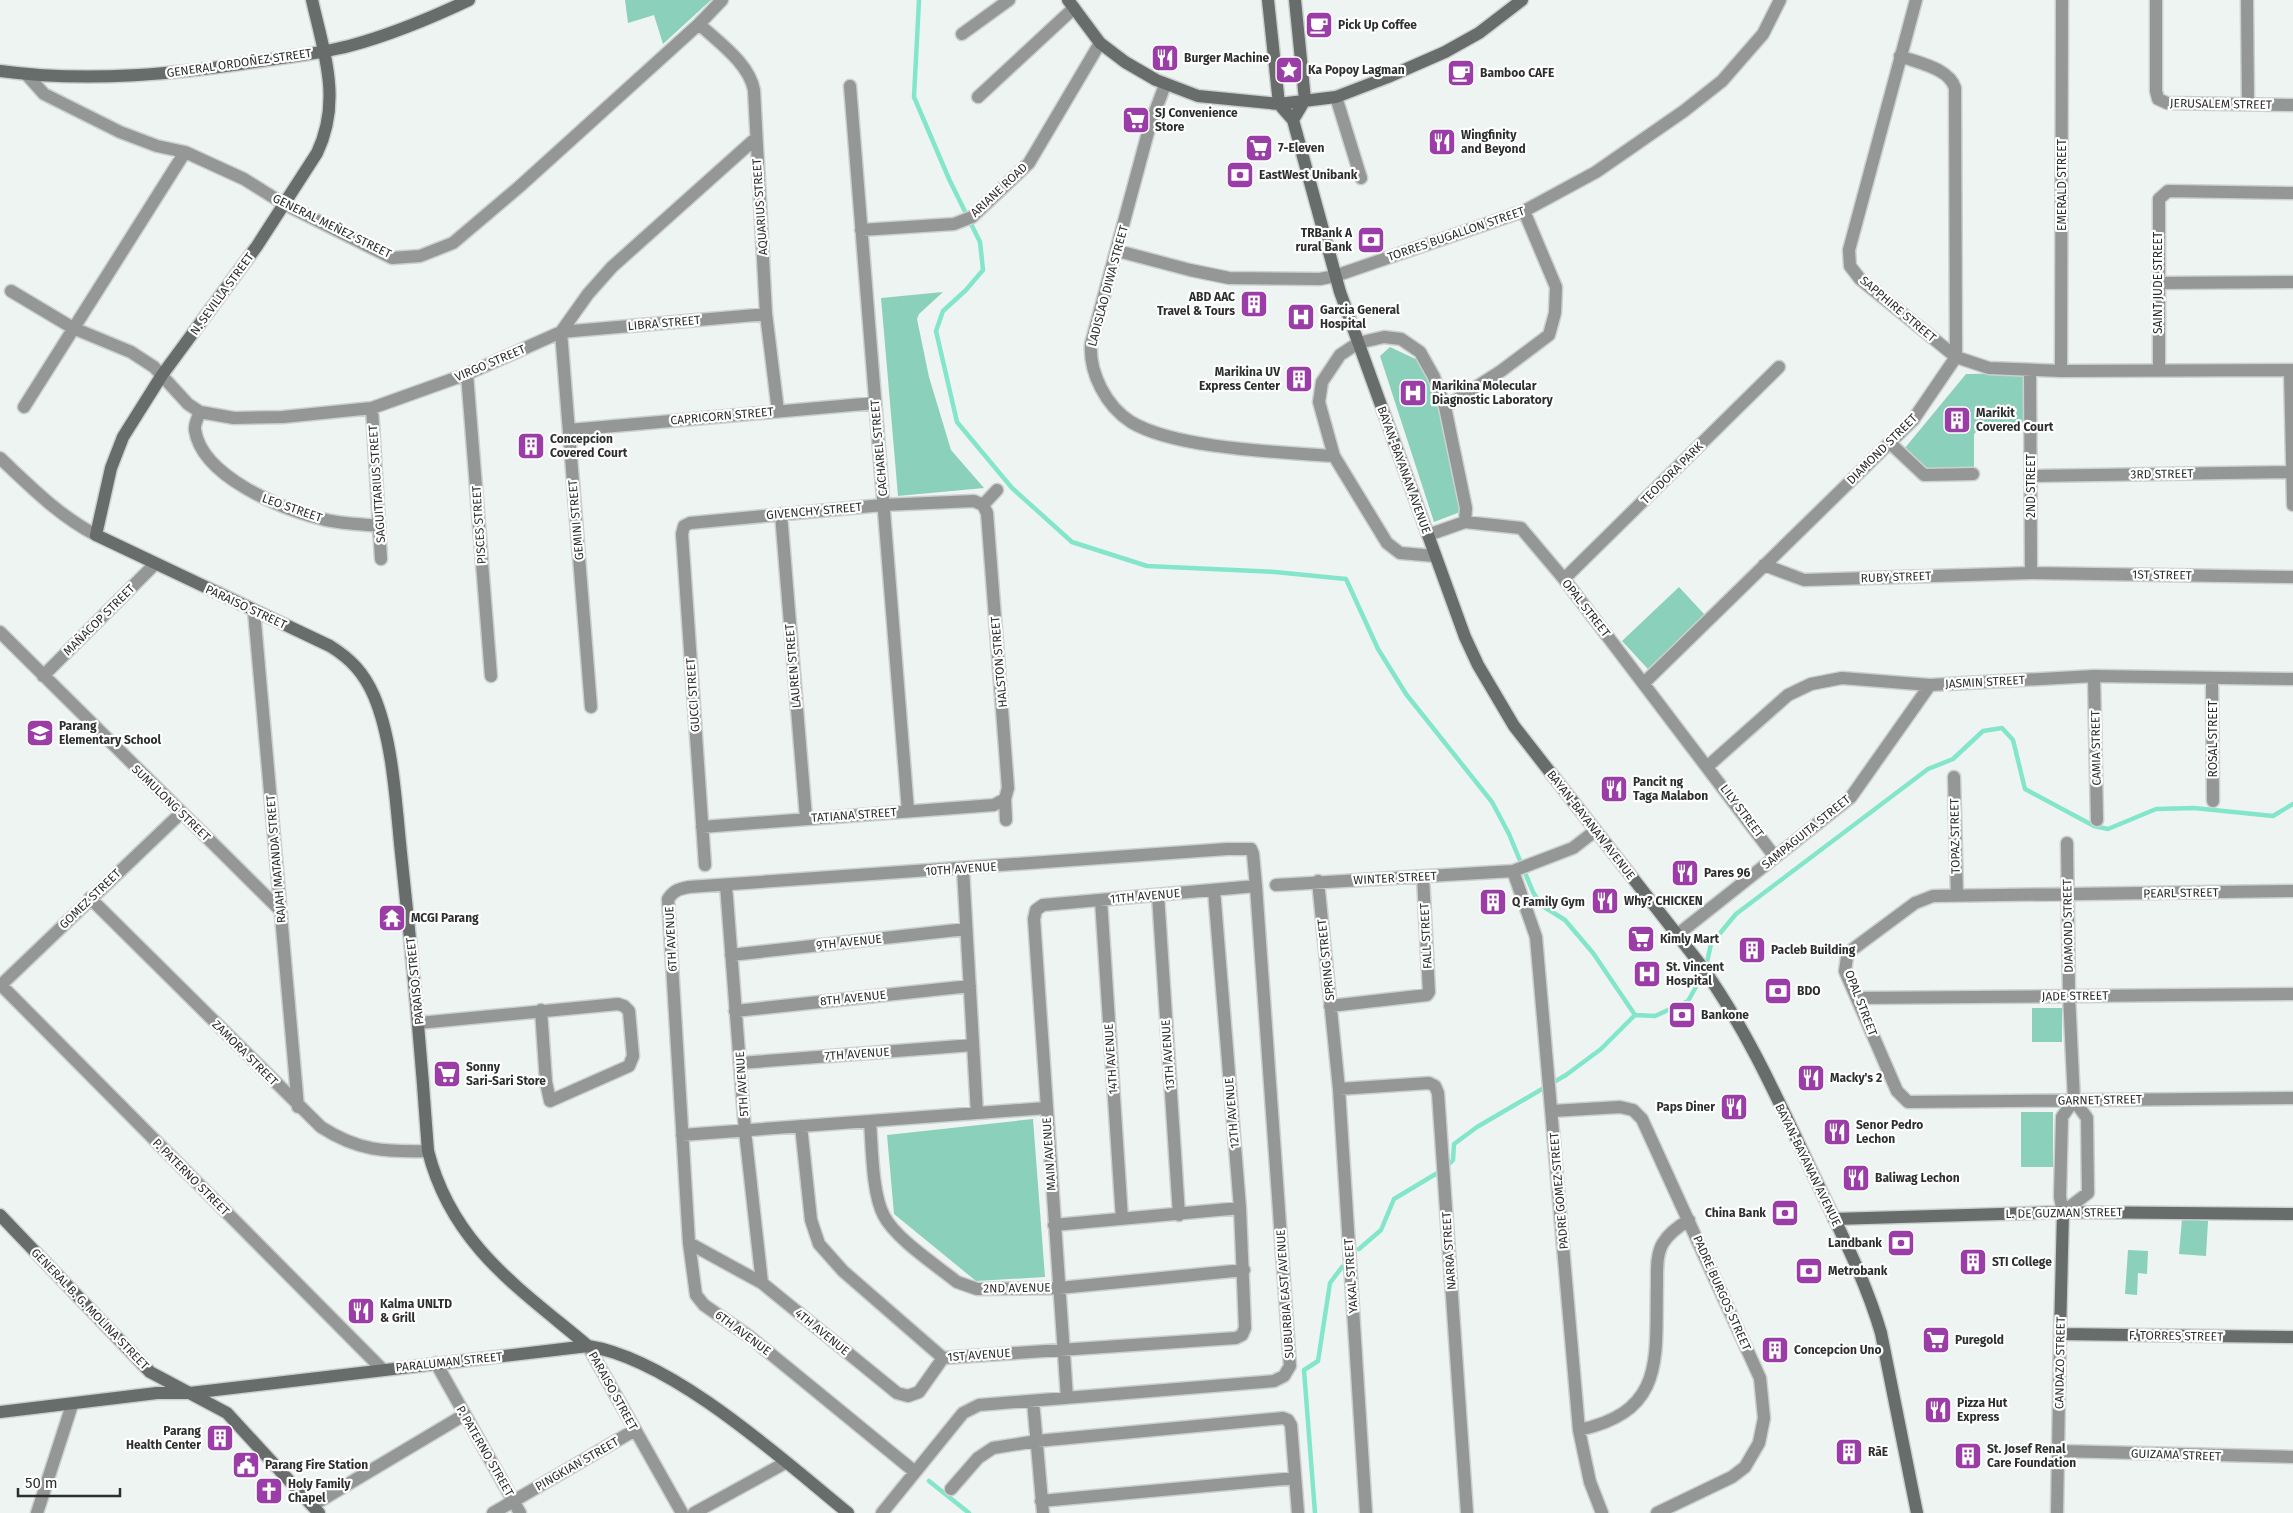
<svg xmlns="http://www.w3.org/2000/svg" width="2293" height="1513" viewBox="0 0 2293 1513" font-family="'Fira Sans',sans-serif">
<rect width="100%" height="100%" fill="#eef4f2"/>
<path fill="#8bd0bb" d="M625,0h86l-48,44 -9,-29 -26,8z
M943,292l-24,22 -2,5 12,58 22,73 33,38 -86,8 -17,-198z
M1390,347l32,15 18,45 20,105 -26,10 -54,-166z
M2027,373l2,50h-44l-11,11v34l-49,1 -21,-20 62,-75z
M1679,587l26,28 -57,54 -26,-28z
M2032,1008h30v34h-30z
M2021,1112h32v55h-32z
M1033,1119l12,158 -69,4 -82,-67 -7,-79z
M2182,1219l26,2 -2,35 -27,-2z
M2128,1250l20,1 -1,23 -9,-1 -1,22 -12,-1z"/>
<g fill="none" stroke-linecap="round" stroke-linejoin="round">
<path stroke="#83e6ca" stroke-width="4.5" d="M919,0l-5,97 35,82 31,63 3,28 -17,20 -23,21 -7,20 21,91 55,66 60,54 75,24 128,6 71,7 32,70 28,45 86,108 17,32 24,58 8,13 24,15 28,33 42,62 20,1 33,-15 17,-30 6,-27 25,-30 192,-145 25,-10 30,-28 19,-3 11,12 12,49 69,37 14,3 48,-20 38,-1 79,8 20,-12
M1449,1164l4,-4 1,-16 23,-17 89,-52 35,-26 34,-34
M1359,1249l22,-19 13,-31 45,-27
M929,1481l40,32
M1315,1513l-11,-143 14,-9 12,-78 12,-16"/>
<g stroke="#cbd1cf" stroke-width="15">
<path id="street" d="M1916,0l-67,250 1,16 10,13 96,78 33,11 72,3 232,-1
M2156,0v91l2,8 9,4 126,2
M2247,0l1,104
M699,24c19,18 50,39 55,66l12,224 12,97
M962,34l47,-34
M27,75l17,19 76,38 37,14 28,6 59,27 40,25 108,54 28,-2 33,-13 66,-56 180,-163 23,-24
M1165,85l-15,40 -59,219c-2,29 15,62 40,78 45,27 149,30 203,34
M850,86l58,725
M978,97l96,-89
M1336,97l25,81
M861,230l93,-6 18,-7 57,-54 71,-120
M1118,251l72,19 39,8 91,1 15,-3 189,-65 72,-39 88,-61 38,-30 41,-47 17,-34
M2158,283l135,-1
M11,291l62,37 58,24 23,15 34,37 12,8 34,6 49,-1 89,-9 95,-34 94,-42 27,-38 24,-27 143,-128
M561,332l30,375
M561,332l205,-18
M2030,370l1,203
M2159,370v-171l9,-8 125,2
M2290,370l3,135
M2061,371l1,-371
M467,374l24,302
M24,407l161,-255
M1445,407l56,-36 48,-36 6,-22 1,-26 -32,-76
M372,408l9,151
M200,412c-2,5 -6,13 -5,18 7,47 87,79 127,89 18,5 39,5 57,7
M569,430l306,-27
M1890,443l34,32 49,-1
M0,458c30,28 59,58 96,77
M2031,476l262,-4
M983,505l4,8 21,275 -3,11 1,21
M781,514l25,304
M1428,535l37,-13 56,6 43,51 211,278
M1435,556l-35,-3 -13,-10 -53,-87 -15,-54 3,-20 18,-27 18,-12 26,-6 17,2 19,13 14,25 11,30 21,101 -1,14
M1764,565l40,15 227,-7 262,4
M1564,579l215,-212
M254,611l44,496
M0,632l280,278
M43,676l112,-112
M2094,676l3,144
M2212,678l1,123
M1644,683l269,-263 43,-63 -1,-269c-6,-20 -37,-25 -55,-32
M1708,766l80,-71 23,-11 31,-6 88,7 164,-9 199,3
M1954,777l3,118
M702,827l292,-22 11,-6
M2067,843l2,152 5,105 13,18 1,75 -25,19 -3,-15 2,-80 12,-17
M705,865l-23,-331 2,-8 6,-3 193,-18 91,-4 9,4 14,-15
M963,869l14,244
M1513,871l23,66 43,493 11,52 12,31
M1318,881l21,208 27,424
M726,885l19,246 17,152
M1276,885l237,-14 60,-23 22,-17
M2293,891l-360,5 -18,7 -62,46 -6,8 -2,14 52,120 11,11 385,-4
M1158,895l21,320
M90,898l231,229c37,24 64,25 107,24
M1101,900l21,319
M1677,935l174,-138 79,-112
M731,955l235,-26
M0,984l382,385
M1,985l180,-172
M1857,998l436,-4
M1330,1006l97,-11 2,-3 -6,-115
M735,1011l235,-25
M419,1023l199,-19 6,2 5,5 4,45 -4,10 -79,35 -4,-19 -5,-72
M740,1063l233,-18
M1339,1089l90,-6 6,3 3,7 29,420
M1552,1111l68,-4 13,3 9,9 118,259 4,40 -5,25 -14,24 -13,10 -75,36
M870,1121c2,26 2,73 14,95 12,23 52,49 73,66l20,7 82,-1 185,-18
M801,1126l10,94 8,24 24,27 100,87 293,-20 6,-3 3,-7 -5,-120 -26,-318
M682,1135l364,-27
M1054,1225l186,-17
M689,1243l73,40 135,110 11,3 11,-4 24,-34
M588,1346l94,167
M436,1363l84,150
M1067,1398l-33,-479 2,-9 7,-5 213,-19
M1033,1401l10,112
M1579,1430c88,-19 76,-73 78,-146 0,-12 -1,-30 6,-41 6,-10 16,-17 26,-23
M2059,1451l234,6
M951,1489l27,-31 15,-10 44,-7 246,-23 5,2 3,5 7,88
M1041,1501l254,-23
M313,1505l151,-90
M37,1513l35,-108
M493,1513l142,-83
M694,1513l91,-50
M882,1513l81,-100 16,-8 295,-24 10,-5 6,-10 -34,-480 -3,-32 -2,-5h-24l-538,38c-10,2 -15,3 -21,12l21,344 7,52 8,10 46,32 165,135
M2057,1513l3,-179"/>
</g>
<g stroke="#cbd1cf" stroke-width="15">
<path id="secondary" d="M312,0c12,53 30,101 5,153l-60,93 -95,129 -39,62 -12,31 -15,67 234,111c21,13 34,27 44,50 19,45 22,109 27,157 11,99 20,199 27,298 24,94 91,137 160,195
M1068,0l32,43 25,19 31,18 42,16 81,8 57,-7 52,-20 57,-25 34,-19 43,-33
M1268,0l11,104 14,16 47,172 125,345 13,28 36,61 186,238c47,65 80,140 114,212 24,51 51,102 67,157l36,180
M0,71c88,12 180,3 267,-11 27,-4 55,-7 82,-14 41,-11 82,-28 120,-46
M1293,120l12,-20 -10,-100
M2063,1212l-3,122 233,3
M0,1215l150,157 77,41 92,100
M1834,1219l229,-7 230,2
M0,1412l157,-19h33l398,-47c84,13 194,113 260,167"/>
</g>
<use href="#street" stroke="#959796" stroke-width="12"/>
<use href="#secondary" stroke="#686c6a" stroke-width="12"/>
</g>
<defs>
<g id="cafe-square" transform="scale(1.4375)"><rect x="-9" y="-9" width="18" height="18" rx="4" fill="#9b3da6" stroke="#fff"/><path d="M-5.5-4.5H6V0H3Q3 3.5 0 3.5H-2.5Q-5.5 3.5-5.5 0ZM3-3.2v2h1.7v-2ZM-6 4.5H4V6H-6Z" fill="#fff"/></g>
<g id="restaurant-square" transform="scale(1.4375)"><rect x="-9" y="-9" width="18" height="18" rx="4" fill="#9b3da6" stroke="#fff"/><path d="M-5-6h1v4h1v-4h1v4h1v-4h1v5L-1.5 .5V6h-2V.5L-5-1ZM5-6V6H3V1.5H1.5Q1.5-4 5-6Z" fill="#fff"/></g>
<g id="sight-square" transform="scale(1.4375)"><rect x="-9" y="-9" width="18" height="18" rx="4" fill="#9b3da6" stroke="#fff"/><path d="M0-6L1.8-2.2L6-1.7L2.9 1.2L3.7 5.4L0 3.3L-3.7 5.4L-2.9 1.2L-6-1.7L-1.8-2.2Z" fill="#fff"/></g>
<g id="supermarket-square" transform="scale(1.4375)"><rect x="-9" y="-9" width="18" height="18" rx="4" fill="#9b3da6" stroke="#fff"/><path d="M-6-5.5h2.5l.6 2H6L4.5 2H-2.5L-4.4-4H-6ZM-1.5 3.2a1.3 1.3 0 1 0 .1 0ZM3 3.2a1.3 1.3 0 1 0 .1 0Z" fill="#fff"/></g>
<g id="bank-square" transform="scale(1.4375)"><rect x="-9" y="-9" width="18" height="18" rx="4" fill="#9b3da6" stroke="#fff"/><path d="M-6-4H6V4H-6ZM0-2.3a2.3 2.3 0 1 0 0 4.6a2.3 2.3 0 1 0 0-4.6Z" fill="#fff"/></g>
<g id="building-square" transform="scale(1.4375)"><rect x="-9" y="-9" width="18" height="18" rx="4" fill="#9b3da6" stroke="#fff"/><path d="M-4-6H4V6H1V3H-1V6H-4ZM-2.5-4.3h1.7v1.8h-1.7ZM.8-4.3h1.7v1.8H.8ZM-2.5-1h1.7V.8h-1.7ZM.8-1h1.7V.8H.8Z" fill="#fff"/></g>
<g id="hospital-square" transform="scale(1.4375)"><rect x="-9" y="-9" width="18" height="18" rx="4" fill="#9b3da6" stroke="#fff"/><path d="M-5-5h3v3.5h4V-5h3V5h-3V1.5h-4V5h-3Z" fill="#fff"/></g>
<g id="school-square" transform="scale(1.4375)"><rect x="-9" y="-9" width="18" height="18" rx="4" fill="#9b3da6" stroke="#fff"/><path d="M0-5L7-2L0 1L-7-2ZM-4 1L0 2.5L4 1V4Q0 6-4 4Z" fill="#fff"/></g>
<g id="temple-square" transform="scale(1.4375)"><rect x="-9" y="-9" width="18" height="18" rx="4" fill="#9b3da6" stroke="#fff"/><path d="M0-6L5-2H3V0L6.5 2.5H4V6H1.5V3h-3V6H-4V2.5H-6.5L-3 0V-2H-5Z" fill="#fff"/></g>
<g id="civic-square" transform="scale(1.4375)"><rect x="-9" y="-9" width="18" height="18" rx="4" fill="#9b3da6" stroke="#fff"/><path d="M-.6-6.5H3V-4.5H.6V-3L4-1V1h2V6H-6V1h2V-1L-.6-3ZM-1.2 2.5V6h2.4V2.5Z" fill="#fff"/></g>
<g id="church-square" transform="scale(1.4375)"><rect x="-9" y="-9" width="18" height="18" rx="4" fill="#9b3da6" stroke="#fff"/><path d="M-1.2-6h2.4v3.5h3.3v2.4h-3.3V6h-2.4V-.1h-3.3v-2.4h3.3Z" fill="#fff"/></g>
</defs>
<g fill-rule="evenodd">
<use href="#cafe-square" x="1319" y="25"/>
<use href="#restaurant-square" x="1165" y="58"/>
<use href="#sight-square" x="1289" y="70"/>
<use href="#cafe-square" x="1461" y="73"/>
<use href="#supermarket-square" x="1136" y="120"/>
<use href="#restaurant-square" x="1442" y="142"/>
<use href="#supermarket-square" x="1259" y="148"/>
<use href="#bank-square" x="1240" y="175"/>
<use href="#bank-square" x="1371" y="240"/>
<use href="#building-square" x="1254" y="304"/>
<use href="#hospital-square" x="1301" y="317"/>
<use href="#building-square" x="1299" y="379"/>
<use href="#hospital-square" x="1413" y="393"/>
<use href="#building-square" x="1957" y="420"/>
<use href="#building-square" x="531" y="446"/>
<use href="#school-square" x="40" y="733"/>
<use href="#restaurant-square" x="1614" y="789"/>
<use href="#restaurant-square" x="1685" y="873"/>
<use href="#restaurant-square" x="1605" y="901"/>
<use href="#building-square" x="1493" y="902"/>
<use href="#temple-square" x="392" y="918"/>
<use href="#supermarket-square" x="1641" y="939"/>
<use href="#building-square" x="1752" y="950"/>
<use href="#hospital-square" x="1647" y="974"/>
<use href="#bank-square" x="1778" y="991"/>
<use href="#bank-square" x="1682" y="1015"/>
<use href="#supermarket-square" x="447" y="1074"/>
<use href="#restaurant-square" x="1811" y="1078"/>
<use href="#restaurant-square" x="1734" y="1107"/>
<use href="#restaurant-square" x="1837" y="1132"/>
<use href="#restaurant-square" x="1856" y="1178"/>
<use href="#bank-square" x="1785" y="1213"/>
<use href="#bank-square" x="1901" y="1243"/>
<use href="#building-square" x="1973" y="1262"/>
<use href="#bank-square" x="1809" y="1271"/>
<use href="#restaurant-square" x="361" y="1311"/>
<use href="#supermarket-square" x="1936" y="1340"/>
<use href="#building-square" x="1775" y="1350"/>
<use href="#restaurant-square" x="1938" y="1410"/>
<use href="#building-square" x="220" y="1438"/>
<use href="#building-square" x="1849" y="1452"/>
<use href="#building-square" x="1968" y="1456"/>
<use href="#civic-square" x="246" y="1465"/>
<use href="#church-square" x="269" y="1491"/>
</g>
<g text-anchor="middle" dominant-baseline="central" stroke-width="4.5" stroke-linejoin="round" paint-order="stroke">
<g font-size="12" font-weight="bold" fill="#2d2f2e" stroke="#fff" text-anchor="start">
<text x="1338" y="25">Pick Up Coffee</text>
<text x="1184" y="58">Burger Machine</text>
<text x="1308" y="70">Ka Popoy Lagman</text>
<text x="1480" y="73">Bamboo CAFE</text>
<text x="1155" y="113">SJ Convenience<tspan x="1155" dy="14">Store</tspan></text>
<text x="1461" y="135">Wingfinity<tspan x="1461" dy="14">and Beyond</tspan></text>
<text x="1278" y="148">7-Eleven</text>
<text x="1259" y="175">EastWest Unibank</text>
<text x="1352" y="233" text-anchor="end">TRBank A<tspan x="1352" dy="14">rural Bank</tspan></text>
<text x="1235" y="297" text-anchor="end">ABD AAC<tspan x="1235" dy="14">Travel &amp; Tours</tspan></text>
<text x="1320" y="310">Garcia General<tspan x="1320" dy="14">Hospital</tspan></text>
<text x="1280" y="372" text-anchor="end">Marikina UV<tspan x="1280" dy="14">Express Center</tspan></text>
<text x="1432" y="386">Marikina Molecular<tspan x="1432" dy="14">Diagnostic Laboratory</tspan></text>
<text x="1976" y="413">Marikit<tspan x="1976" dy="14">Covered Court</tspan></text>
<text x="550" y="439">Concepcion<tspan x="550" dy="14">Covered Court</tspan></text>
<text x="59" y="726">Parang<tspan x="59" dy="14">Elementary School</tspan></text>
<text x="1633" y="782">Pancit ng<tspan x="1633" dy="14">Taga Malabon</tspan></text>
<text x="1704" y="873">Pares 96</text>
<text x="1624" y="901">Why? CHICKEN</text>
<text x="1512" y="902">Q Family Gym</text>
<text x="411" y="918">MCGI Parang</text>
<text x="1660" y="939">Kimly Mart</text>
<text x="1771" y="950">Pacleb Building</text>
<text x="1666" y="967">St. Vincent<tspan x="1666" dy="14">Hospital</tspan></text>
<text x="1797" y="991">BDO</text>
<text x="1701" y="1015">Bankone</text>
<text x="466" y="1067">Sonny<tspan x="466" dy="14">Sari-Sari Store</tspan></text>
<text x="1830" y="1078">Macky's 2</text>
<text x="1715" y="1107" text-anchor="end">Paps Diner</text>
<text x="1856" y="1125">Senor Pedro<tspan x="1856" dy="14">Lechon</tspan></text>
<text x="1875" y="1178">Baliwag Lechon</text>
<text x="1766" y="1213" text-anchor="end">China Bank</text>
<text x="1882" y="1243" text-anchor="end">Landbank</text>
<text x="1992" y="1262">STI College</text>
<text x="1828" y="1271">Metrobank</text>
<text x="380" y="1304">Kalma UNLTD<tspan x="380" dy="14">&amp; Grill</tspan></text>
<text x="1955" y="1340">Puregold</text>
<text x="1794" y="1350">Concepcion Uno</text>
<text x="1957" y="1403">Pizza Hut<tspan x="1957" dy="14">Express</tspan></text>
<text x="201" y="1431" text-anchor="end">Parang<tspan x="201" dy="14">Health Center</tspan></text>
<text x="1987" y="1449">St. Josef Renal<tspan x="1987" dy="14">Care Foundation</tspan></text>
<text x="1868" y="1452">RāE</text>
<text x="265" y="1465">Parang Fire Station</text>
<text x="288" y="1484">Holy Family<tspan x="288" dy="14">Chapel</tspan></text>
</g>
<g font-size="12" fill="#2d2f2e" stroke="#fff">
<text transform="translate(239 63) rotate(-8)">GENERAL ORDOÑEZ STREET</text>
<text transform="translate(2221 104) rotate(1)">JERUSALEM STREET</text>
<text transform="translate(2062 185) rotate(-90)">EMERALD STREET</text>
<text transform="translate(999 190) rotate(-43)">ARIANE ROAD</text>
<text transform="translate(760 207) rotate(-94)">AQUARIUS STREET</text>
<text transform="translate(332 226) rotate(26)">GENERAL MEÑEZ STREET</text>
<text transform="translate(1456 234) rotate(-19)">TORRES BUGALLON STREET</text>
<text transform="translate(2158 283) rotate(-90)">SAINT JUDE STREET</text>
<text transform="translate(1108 286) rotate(-75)">LADISLAO DIWA STREET</text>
<text transform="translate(222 294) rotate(-54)">N. SEVILLA STREET</text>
<text transform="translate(1898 309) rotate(40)">SAPPHIRE STREET</text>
<text transform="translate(664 323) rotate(-5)">LIBRA STREET</text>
<text transform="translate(490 363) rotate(-23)">VIRGO STREET</text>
<text transform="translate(722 416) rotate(-5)">CAPRICORN STREET</text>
<text transform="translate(879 448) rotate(-95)">CACHAREL STREET</text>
<text transform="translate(1882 449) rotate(-45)">DIAMOND STREET</text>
<text transform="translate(1404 470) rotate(70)">BAYAN-BAYANAN AVENUE</text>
<text transform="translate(1672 473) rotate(-45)">TEODORA PARK</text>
<text transform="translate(2162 474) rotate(-1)">3RD STREET</text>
<text transform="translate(377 484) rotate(-94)">SAGUITTARIUS STREET</text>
<text transform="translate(2031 486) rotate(-90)">2ND STREET</text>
<text transform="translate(292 508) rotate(19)">LEO STREET</text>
<text transform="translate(814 511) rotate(-5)">GIVENCHY STREET</text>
<text transform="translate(576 520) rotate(-95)">GEMINI STREET</text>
<text transform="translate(479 525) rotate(-94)">PISCES STREET</text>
<text transform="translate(2162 575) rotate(1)">1ST STREET</text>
<text transform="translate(1896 577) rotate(-2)">RUBY STREET</text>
<text transform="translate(246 607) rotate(25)">PARAISO STREET</text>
<text transform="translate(1586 608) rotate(52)">OPAL STREET</text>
<text transform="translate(99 620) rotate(-45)">MAÑACOP STREET</text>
<text transform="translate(999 662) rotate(-95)">HALSTON STREET</text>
<text transform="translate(793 666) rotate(-95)">LAUREN STREET</text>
<text transform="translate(1985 682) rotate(-3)">JASMIN STREET</text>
<text transform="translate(693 695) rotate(-94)">GUCCI STREET</text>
<text transform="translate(2213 739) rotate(-90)">ROSAL STREET</text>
<text transform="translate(2096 748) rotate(-91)">CAMIA STREET</text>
<text transform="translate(171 803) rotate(44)">SUMULONG STREET</text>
<text transform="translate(1742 811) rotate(53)">LILY STREET</text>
<text transform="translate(854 815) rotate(-4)">TATIANA STREET</text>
<text transform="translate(1591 825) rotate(52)">BAYAN-BAYANAN AVENUE</text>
<text transform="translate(1806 832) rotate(-39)">SAMPAGUITA STREET</text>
<text transform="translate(1955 836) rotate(-91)">TOPAZ STREET</text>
<text transform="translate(276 859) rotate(-95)">RAJAH MATANDA STREET</text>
<text transform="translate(961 869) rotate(-4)">10TH AVENUE</text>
<text transform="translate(1395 878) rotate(-3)">WINTER STREET</text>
<text transform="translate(2181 893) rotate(-1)">PEARL STREET</text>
<text transform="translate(1145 896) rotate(-5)">11TH AVENUE</text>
<text transform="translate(90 899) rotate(-44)">GOMEZ STREET</text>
<text transform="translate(2068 926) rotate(-91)">DIAMOND STREET</text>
<text transform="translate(1426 936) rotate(-93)">FALL STREET</text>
<text transform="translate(671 939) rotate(-93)">6TH AVENUE</text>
<text transform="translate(849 942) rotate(-6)">9TH AVENUE</text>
<text transform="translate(1326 960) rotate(-96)">SPRING STREET</text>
<text transform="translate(415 981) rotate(-96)">PARAISO STREET</text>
<text transform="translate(2075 996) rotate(-1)">JADE STREET</text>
<text transform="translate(853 998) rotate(-6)">8TH AVENUE</text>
<text transform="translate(1861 1003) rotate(69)">OPAL STREET</text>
<text transform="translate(245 1053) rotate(45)">ZAMORA STREET</text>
<text transform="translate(857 1054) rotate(-4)">7TH AVENUE</text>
<text transform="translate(1168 1055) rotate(-94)">13TH AVENUE</text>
<text transform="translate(1111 1059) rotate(-94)">14TH AVENUE</text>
<text transform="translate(742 1084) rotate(-94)">5TH AVENUE</text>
<text transform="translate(2100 1100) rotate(-1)">GARNET STREET</text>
<text transform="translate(1232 1113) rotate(-95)">12TH AVENUE</text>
<text transform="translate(1049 1154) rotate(-94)">MAIN AVENUE</text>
<text transform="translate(1808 1165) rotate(64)">BAYAN-BAYANAN AVENUE</text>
<text transform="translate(191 1177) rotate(45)">P. PATERNO STREET</text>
<text transform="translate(1559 1191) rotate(-95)">PADRE GOMEZ STREET</text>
<text transform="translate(2064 1213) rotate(-1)">L. DE GUZMAN STREET</text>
<text transform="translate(1449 1251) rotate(-94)">NARRA STREET</text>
<text transform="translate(1351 1276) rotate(-94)">YAKAL STREET</text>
<text transform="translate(1017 1288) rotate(-1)">2ND AVENUE</text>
<text transform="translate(1722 1293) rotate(66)">PADRE BURGOS STREET</text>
<text transform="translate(1285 1294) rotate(-94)">SUBURBIA EAST AVENUE</text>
<text transform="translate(90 1309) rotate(46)">GENERAL B. G. MOLINA STREET</text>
<text transform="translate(822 1332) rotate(39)">4TH AVENUE</text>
<text transform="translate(743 1333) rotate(37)">6TH AVENUE</text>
<text transform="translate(2176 1336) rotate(1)">F. TORRES STREET</text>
<text transform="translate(979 1355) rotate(-4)">1ST AVENUE</text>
<text transform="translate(449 1362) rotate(-6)">PARALUMAN STREET</text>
<text transform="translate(2060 1363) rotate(-89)">CANDAZO STREET</text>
<text transform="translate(613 1391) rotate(61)">PARAISO STREET</text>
<text transform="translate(485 1451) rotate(60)">P. PATERNO STREET</text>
<text transform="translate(2176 1455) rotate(2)">GUIZAMA STREET</text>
<text transform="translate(577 1464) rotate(-30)">PINGKIAN STREET</text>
</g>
</g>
<path d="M18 1488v8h102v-8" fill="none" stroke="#2d2f2e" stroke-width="2.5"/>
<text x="25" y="1488" font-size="15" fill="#2d2f2e" stroke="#ffffff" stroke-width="4" paint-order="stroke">50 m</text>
</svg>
